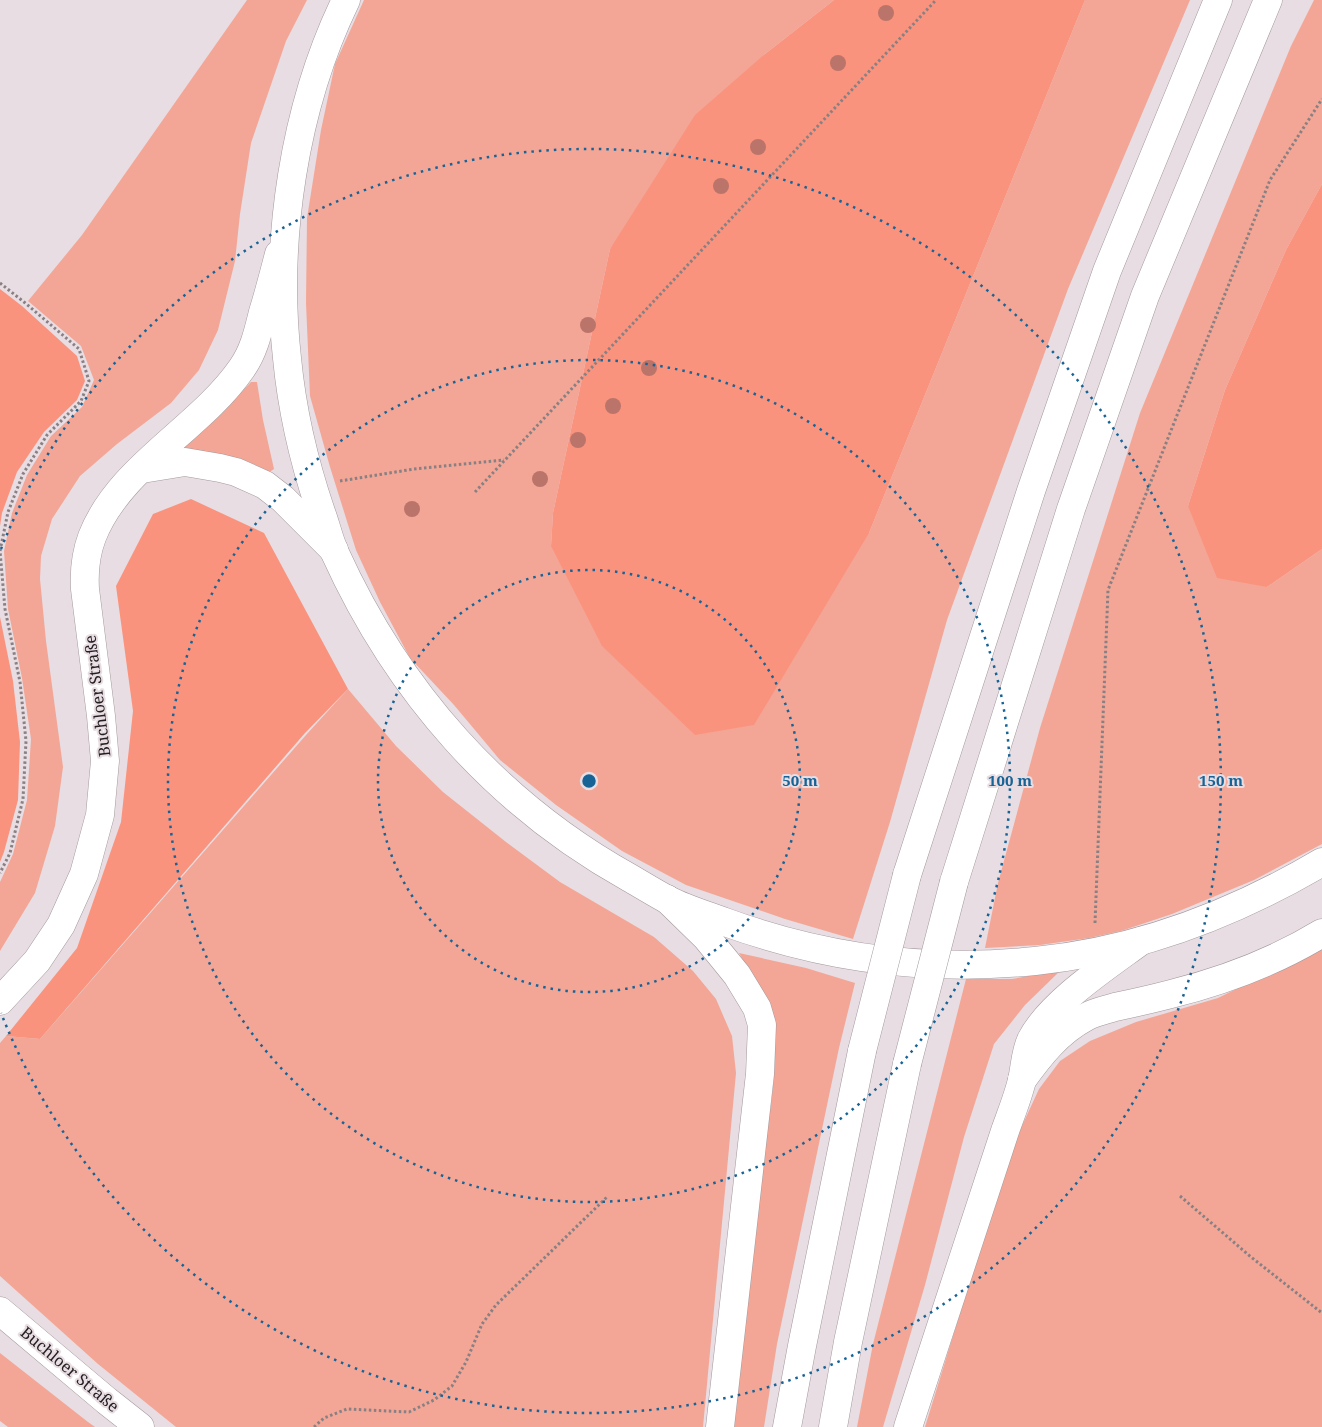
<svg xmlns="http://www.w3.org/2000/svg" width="1322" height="1427" viewBox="0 0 1322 1427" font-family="'Noto Serif',serif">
<rect width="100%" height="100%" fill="#e8dde2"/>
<path fill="#f3a696" d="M247,0h60l-21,41 -35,102 -11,71 -5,47 -17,69 -19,40 -28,33 -54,41 -37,32 -28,43 -11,37 -1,23 6,62 17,126 -8,59 -20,67 -35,58v-69l13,-28 14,-54 4,-61 -9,-61 -14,-69 -4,-58 8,-38 15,-38 24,-39 31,-29 12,-27 -13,-34 -53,-45 54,-66z
M364,0h470l-69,54 -155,195 -57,264 -2,33 318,-13 216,-533h105l-122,289 -121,331 -57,202 -37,117 -68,-20 -99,-34 -64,-34 -66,-46 -56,-45 -46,-55 -44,-47 -30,-56 -24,-52 -26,-83 -20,-71 -4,-93 1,-85 14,-88 14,-66z
M1314,0h8v184l-36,66 -61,140 -37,116 79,81 55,-38v295l-68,36 -82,34 -51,17 -32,7 -49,7 -55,3 13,-65 42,-155 100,-315 151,-367z
M251,382h6l6,38 11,49 -6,4 -85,-20 -3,-10 31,-20z
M348,689l48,57 47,46 63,50 54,40 94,55 39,34 23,28 16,37 4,37 -33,354h-527l-78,-63 -98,-88v-233l6,-7 34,3 266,-304z
M1322,947v480h-397l84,-273 30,-65 21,-28 30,-20 46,-19 82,-24z
M739,953l67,15 49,15 -16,65 -62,296 -13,83h-33l26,-239 14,-83 3,-28 1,-53 -15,-34z
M1061,970l-36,35 -31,39 -30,93 -39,148 -42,142h-26l16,-83 93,-365h46z
M0,1353l88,69 7,5h-87l-8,-6z"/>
<path fill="#fa937e" d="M834,0h251l-216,533 -115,192 -59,10 -93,-89 -51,-100 2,-33 57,-264 85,-134 70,-61z
M1322,184v365l-55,38 -50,-9 -29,-72 37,-116 61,-140z
M0,289l22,17 55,50 8,25 -8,19 -33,32 -27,40 -15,41 -2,13z
M191,499l73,34 84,156 -43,44 -265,306 -34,-3 71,-88 44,-126 12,-111 -17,-125 37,-72z
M0,617l13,64 7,61 -2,58 -14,52 -4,10z"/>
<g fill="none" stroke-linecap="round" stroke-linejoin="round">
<g stroke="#a3999d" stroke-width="29">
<path id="tertiary" d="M0,1311l107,90 33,26"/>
</g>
<g stroke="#a3999d" stroke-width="29">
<path id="secondary" d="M142,469l43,-7 35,6 16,4 29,13 18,14 51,51
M0,1001l37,-40 24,-36 23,-51 16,-59 5,-54 -4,-45 -16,-127c-1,-17 1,-36 7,-52 27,-70 108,-108 150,-169 12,-17 16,-36 21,-56 6,-19 11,-39 16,-58"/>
</g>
<g stroke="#a3999d" stroke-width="29">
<path id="trunk" d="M346,0c-52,107 -72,240 -59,358 5,53 17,104 34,154 5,13 8,28 14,41 63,139 162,251 295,325 12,7 25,15 38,22 18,9 38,15 57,22 99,36 205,50 310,39 102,-10 199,-47 287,-99
M1022,1080c18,-25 36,-48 64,-63 9,-5 20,-7 29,-10 19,-4 37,-8 56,-13 52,-13 105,-33 151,-61"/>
</g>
<g stroke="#a3999d" stroke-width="29">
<path id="motorway" d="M907,875l124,-384 76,-220 111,-271
M954,882l117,-373 74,-213 123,-296
M667,899l39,38 18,22 13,16 20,33 5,17 -2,49 -40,353
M787,1427l15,-81 60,-295
M833,1427l15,-85 59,-278
M908,1427c32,-99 64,-198 97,-296 6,-17 13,-34 17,-51 3,-13 3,-27 9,-40 19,-37 76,-74 110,-99"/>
</g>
<path stroke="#888083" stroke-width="3" stroke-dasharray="2.5 2.5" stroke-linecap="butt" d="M0,283l24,19 55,47 10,32 -8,20 -34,34 -24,39 -15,38 -8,39 5,58 15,73 6,59 -3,58 -13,54 -10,20
M340,481l74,-12 90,-9
M475,492l461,-492
M1095,923l13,-333 162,-410 52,-81
M1180,1196l71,61 71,56
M314,1427l10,-9 23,-9 62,3 25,-12 18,-14 14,-24 16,-38 14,-19 111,-108"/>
<use href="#tertiary" stroke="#fff" stroke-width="28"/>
<use href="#secondary" stroke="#fff" stroke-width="28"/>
<use href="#trunk" stroke="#fff" stroke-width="28"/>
<use href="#motorway" stroke="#fff" stroke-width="28"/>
<g stroke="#a3999d" stroke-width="29" stroke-linecap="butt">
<path id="motorway-bridge" d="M862,1051l45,-176
M907,1064l47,-182"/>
</g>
<use href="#motorway-bridge" stroke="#fff" stroke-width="28"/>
</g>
<g fill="#bb746a">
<circle cx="886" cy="13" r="8"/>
<circle cx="838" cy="63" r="8"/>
<circle cx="758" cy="147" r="8"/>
<circle cx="721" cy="186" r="8"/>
<circle cx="588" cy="325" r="8"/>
<circle cx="649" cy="368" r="8"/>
<circle cx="613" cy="406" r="8"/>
<circle cx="578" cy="440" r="8"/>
<circle cx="540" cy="479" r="8"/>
<circle cx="412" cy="509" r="8"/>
</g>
<g fill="none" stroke="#176396" stroke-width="2.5" stroke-dasharray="2.5 5">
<circle cx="589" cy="781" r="211"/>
<circle cx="589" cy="781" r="421"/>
<path d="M1 549A632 632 0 1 1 1 1013"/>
</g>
<g text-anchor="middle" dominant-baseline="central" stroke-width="4" stroke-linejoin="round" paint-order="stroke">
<g font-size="16" fill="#231f20" stroke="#e8dde2">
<text transform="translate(97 696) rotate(-97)">Buchloer Straße</text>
<text transform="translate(70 1369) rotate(40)">Buchloer Straße</text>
</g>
</g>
<circle cx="589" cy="781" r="8" fill="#176396" stroke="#e8dde2" stroke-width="2.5"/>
<g font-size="15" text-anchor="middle" font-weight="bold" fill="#176396" stroke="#e8dde2" stroke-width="4" stroke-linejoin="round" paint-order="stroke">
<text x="800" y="786">50 m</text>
<text x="1010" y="786">100 m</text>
<text x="1221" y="786">150 m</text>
</g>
</svg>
